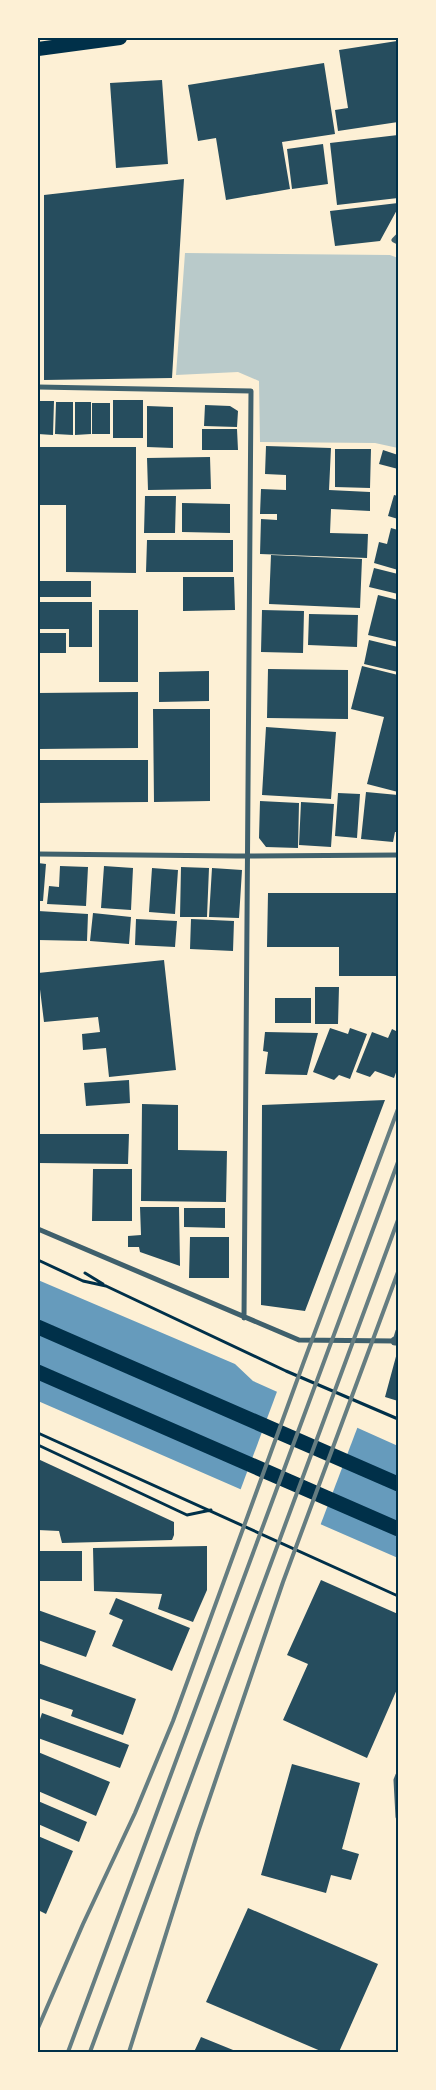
<svg xmlns="http://www.w3.org/2000/svg" width="436" height="2090" viewBox="0 0 436 2090" font-family="'Work Sans',sans-serif">
<rect width="100%" height="100%" fill="#fdf0d5"/>
<path fill="#b9caca" d="M185,253l205,2 8,3v190l-23,-5 -115,-1 -1,-61 -21,-9 -62,3z"/>
<path fill="#669bbc" d="M38,1280l197,84 18,17 145,65v112l-360,-157z"/>
<path fill="#fdf0d5" d="M278,1389l80,37 -38,100 -80,-35z"/>
<path fill="#264d5e" d="M397,41l1,81 -60,9 -3,-21 13,-2 -9,-58z
M324,63l11,71 -53,8 8,47 -64,11 -10,-62 -18,3 -10,-56z
M162,80l6,84 -52,4 -6,-85z
M398,135v63l-61,7 -7,-62z
M323,144l5,40 -36,5 -5,-40z
M184,179l-12,199 -128,2v-185z
M398,203v5l-18,33 -45,5 -5,-35z
M113,400h30v38h-30z
M38,401h16l-1,34 -15,-1z
M56,402h17v33l-18,-1z
M75,402h16v32l-16,1z
M92,403h18v31h-18z
M205,405l25,1 8,5 -1,16 -33,-1z
M147,406l26,1v41l-26,-1z
M202,429h35l1,21h-36z
M266,446l65,2 -2,42 41,2v19l-39,-2 -1,24 38,1 -1,24 -107,-4 1,-35 16,1v-6h-17l1,-25 25,1v-15l-21,-1z
M38,447h98v126l-70,-1v-67h-28z
M335,449h36l-1,39 -35,-1z
M383,450l15,5v14l-19,-5z
M210,457l1,32 -63,1 -1,-32z
M394,495l4,1v23l-10,-3z
M145,496h31l-1,37h-31z
M182,503l48,1v29l-48,-1z
M391,528l7,2v40l-24,-7 5,-21 8,2z
M147,540h86v32h-87z
M271,555l91,4 -2,49 -91,-4z
M374,568l24,6v20l-29,-7z
M183,577h51l1,33 -52,1z
M38,581h53v16h-53z
M378,595l20,5v42l-30,-7z
M38,602h54v45h-23v-18h-31z
M99,610h39v72h-39z
M262,610l42,1 -1,42 -42,-1z
M309,614l49,1 -1,32 -49,-2z
M38,633h28v20h-28z
M369,640l29,7v25l-34,-8z
M362,666l36,9v117l-31,-8 17,-67 -33,-8z
M268,669l80,1v49l-81,-1z
M209,671v30l-50,1v-30z
M138,692v56l-100,1v-56z
M153,709h57v92l-56,1z
M266,727l70,5 -5,67 -69,-4z
M38,760h110v42l-110,1z
M366,792l32,3v37h-3l-2,10 -32,-3z
M338,793l22,1 -3,44 -22,-2z
M260,801l39,2 -1,45 -32,-1 -7,-9z
M301,802l33,2 -3,43 -32,-2z
M38,863l8,1 -3,37h-5z
M60,866l28,1 -2,39 -39,-2 2,-18 10,1z
M104,866l29,2 -2,42 -30,-2z
M181,867l28,1 -2,49h-27z
M152,868l26,2 -3,44 -26,-2z
M212,868l30,2 -3,48 -30,-1z
M268,893h130v83h-59v-29h-72z
M38,911l50,3 -1,27 -49,-1z
M93,913l38,4 -2,27 -39,-3z
M136,919l41,2 -2,26 -40,-2z
M191,919l43,2 -1,30 -43,-2z
M164,960l12,110 -67,7 -3,-29 -23,2 -1,-16 18,-2 -2,-15 -54,5 -6,-49z
M315,987h24l-1,37h-23z
M275,998h36v25h-36z
M330,1028l18,6 2,-6 17,6 -17,45 -11,-4 -5,5 -21,-8z
M392,1029l6,3v35l-4,11 -19,-7 -5,6 -14,-5 16,-40 16,6z
M265,1032l53,1 -11,42 -42,-1 3,-22 -5,-1z
M129,1080l1,23 -44,3 -2,-23z
M385,1100l-80,211 -44,-6 1,-200z
M142,1104l36,1v45l49,1 -1,51 -85,-1z
M38,1134h91l-1,30 -90,-1z
M93,1169h39v52h-40z
M140,1207h39l1,59 -40,-14 -1,-5h-11v-11l13,-1z
M184,1208h41v20l-41,-1z
M190,1237h39v41h-40z
M398,1349v52l-13,-4z
M38,1459l136,63v13l-2,5 -110,3 -3,-12 -21,-1z
M207,1546v44l-14,32 -35,-13 4,-15 -68,-3 -1,-43z
M38,1551h44v30h-44z
M321,1580l77,34v73l-31,71 -84,-38 25,-56 -21,-9z
M116,1598l74,30 -18,43 -60,-25 11,-26 -14,-6z
M38,1610l58,21 -10,26 -48,-17z
M38,1663l98,36 -13,36 -52,-19 2,-6 -35,-12z
M42,1713l87,32 -9,23 -82,-30v-13z
M38,1752l72,30 -14,34 -58,-25z
M292,1764l68,19 -18,66 17,5 -8,26 -20,-5 -5,18 -65,-18z
M38,1801l49,21 -8,20 -41,-18z
M38,1836l35,15 -27,63 -8,-4z
M248,1908l130,56 -39,88h-16l-117,-50z
M201,2037l37,15h-44z"/>
<g fill="none" stroke-linecap="round" stroke-linejoin="round">
<path stroke="#003049" stroke-width="3" d="M38,1260l45,21 23,5 180,85 112,48
M85,1273l18,11
M38,1433l360,163
M38,1445l149,70 24,-5"/>
<path stroke="#3f606c" stroke-width="5" d="M398,236l-4,4 4,2
M38,387l213,4 -7,927
M38,854l198,2 162,-1
M38,1229l261,111 96,1 3,-10
M398,1775l-2,5 2,37"/>
<path stroke="#3f606c" stroke-width="9" d="M395,1341h3"/>
<path stroke="#003049" stroke-width="14" d="M38,49l82,-11"/>
<path stroke="#003049" stroke-width="15" d="M38,1327l360,157
M38,1372l360,157"/>
<path stroke="#657d81" stroke-width="4" d="M38,2028l45,-104 52,-111 38,-92 130,-357 95,-255
M68,2052l330,-890
M90,2052l308,-832
M129,2052l68,-217 86,-253 115,-310"/>
</g>
<rect width="436" height="2090" fill="none" stroke="#fdf0d5" stroke-width="78"/>
<rect x="39" y="39" width="358" height="2012" fill="none" stroke="#003049" stroke-width="2"/>
</svg>
